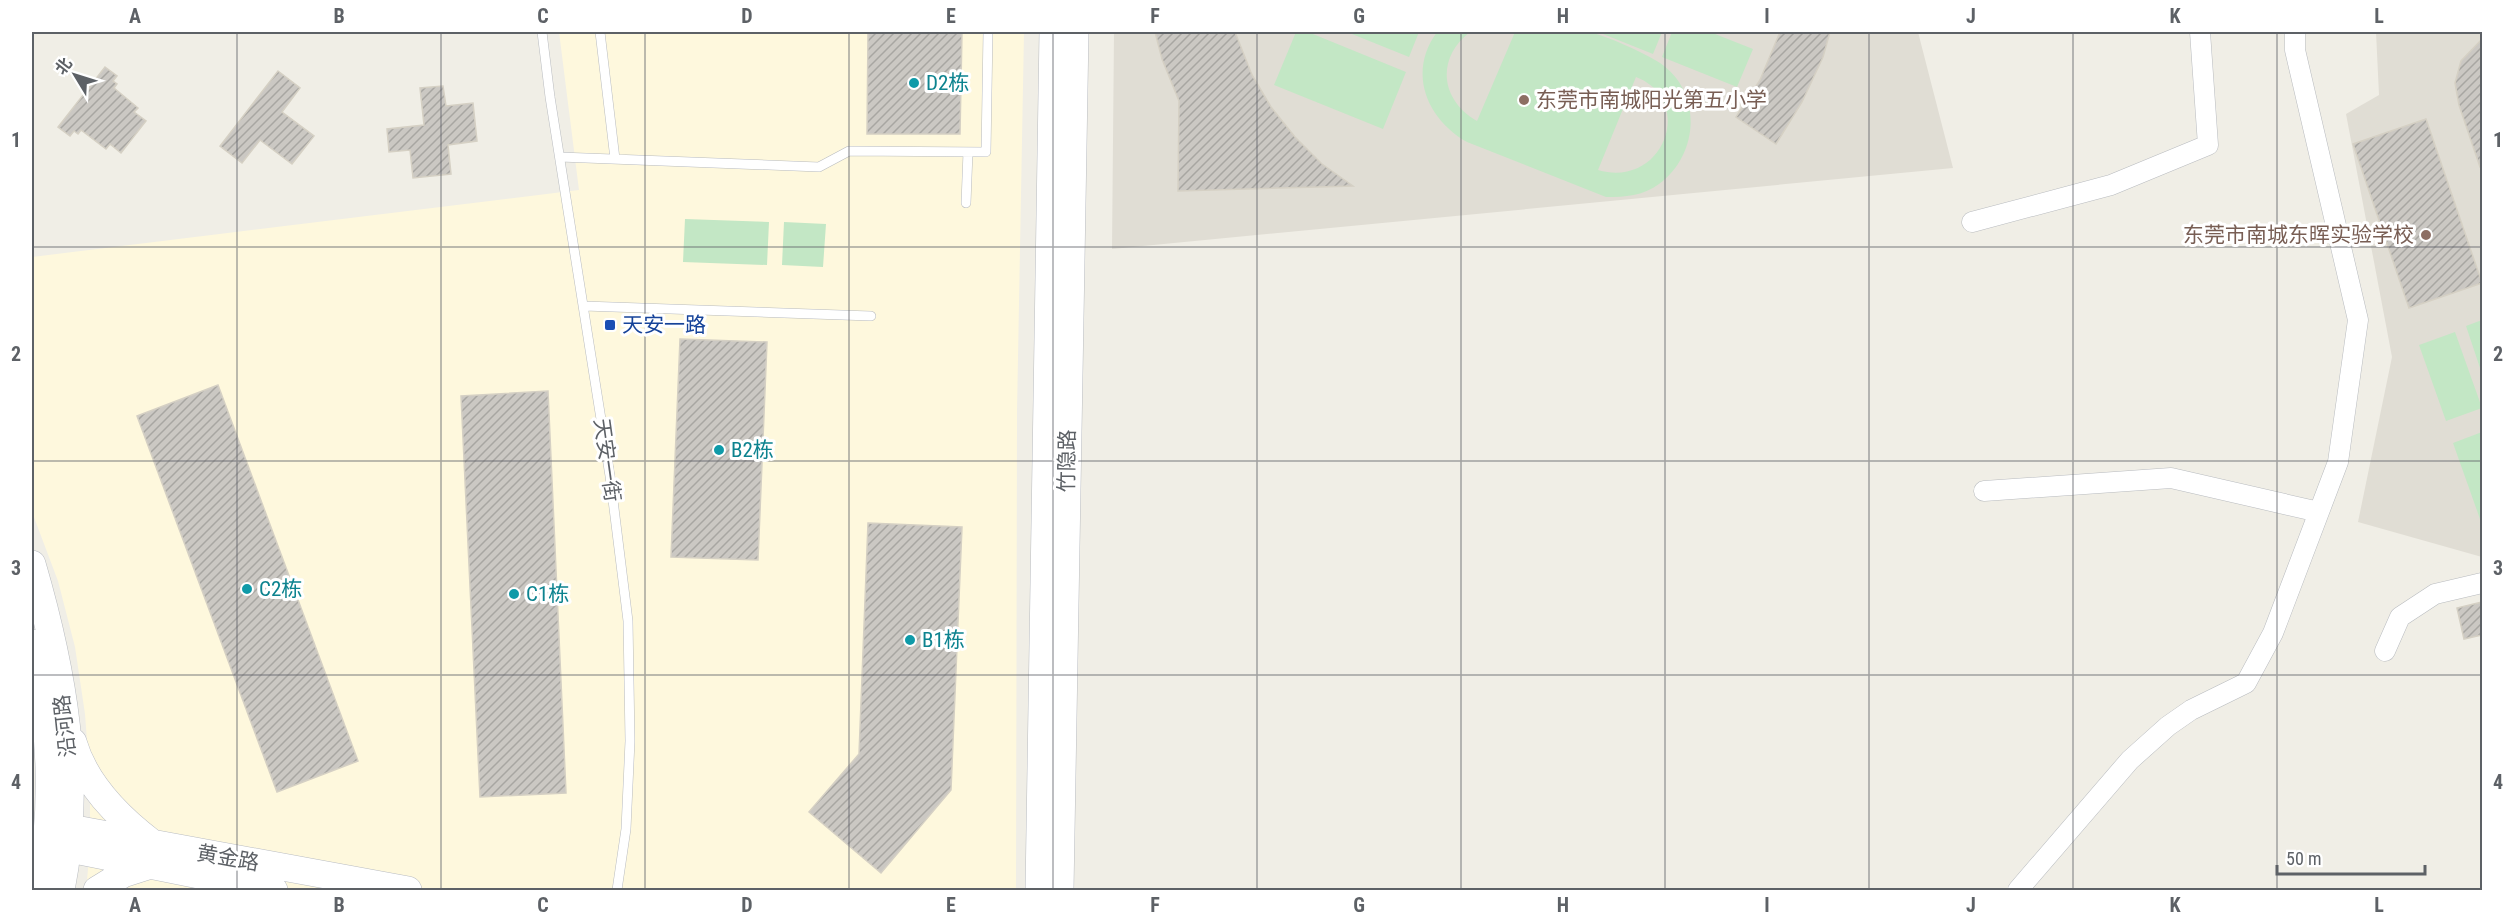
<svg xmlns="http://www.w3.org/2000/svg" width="2514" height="922" viewBox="0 0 2514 922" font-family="'Roboto Condensed','Noto Sans SC',sans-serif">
<defs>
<pattern id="building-hatch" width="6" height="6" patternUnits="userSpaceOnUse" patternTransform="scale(1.5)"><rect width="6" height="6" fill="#cbc8c3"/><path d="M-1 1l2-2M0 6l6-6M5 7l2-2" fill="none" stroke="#a8a6a2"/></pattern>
</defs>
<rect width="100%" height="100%" fill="#f0eee6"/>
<path fill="#fef8dd" d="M559,32h465l-7,380 -1,478h-930l4,-41v-68l-5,-67 -10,-67 -17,-66 -26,-69v-255l547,-67z"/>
<path fill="#e0ddd4" d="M1114,32h804l35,136 -841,81z
M2376,32h106v525l-124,-35 34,-165 -46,-243 33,-19z"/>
<path fill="#c3e7c5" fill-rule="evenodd" d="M1296,32h12l98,40 -23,57 -109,-44z
M1347,32h72l-10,25z
M1437,32h33c-34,26 -30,68 7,89l38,-89c23,-1 50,-4 73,0 15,2 59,22 72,31 43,29 39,92 -1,121 -16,12 -34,13 -53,13l-139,-55c-40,-23 -60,-69 -30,-110zM1636,77c60,23 28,112 -38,93z
M1598,32h64l-9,22z
M1672,32h38l43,17 -16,38 -75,-30z
M685,219l84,3 -2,43 -84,-3z
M784,222l42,2 -3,43 -41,-2z
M2482,320v54l-16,-48z
M2455,332l27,76 -36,13 -27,-76z
M2482,432v86l-2,1 -27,-76z"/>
<path fill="url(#building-hatch)" stroke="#d5d0c4" stroke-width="1.5" d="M868,32h94l-2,102h-93z
M1155,32h80l17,43 19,32 24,30 27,27 31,22 -175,5 1,-90 -17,-42z
M1780,32h50l-7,25 -21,45 -26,42 -40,-27 24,-37z
M2482,39v127l-2,1 -21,-62 -4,-22 6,-22z
M105,67l12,9 -4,5 4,3 -3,4 24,20 -4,4 12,9 -25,32 -11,-9 -4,5 -25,-19 -3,4 -4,-3 -4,5 -12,-9z
M278,71l22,17 -18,24 32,24 -22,28 -32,-24 -18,23 -22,-17z
M443,86l3,20 27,-3 4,38 -29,4 3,29 -38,4 -3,-28 -21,2 -2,-23 37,-4 -4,-37z
M2426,119l56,164 -73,25 -56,-164z
M680,339l87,3 -9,218 -87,-3z
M218,385l140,376 -81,31 -140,-376z
M548,391l18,402 -86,4 -19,-401z
M868,523l94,4 -11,263 -70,83 -72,-61 50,-58z
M2482,602v33l-18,4 -7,-31z"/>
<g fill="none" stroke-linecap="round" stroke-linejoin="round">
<g stroke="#b8bbbf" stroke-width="10">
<path id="lane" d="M542,32l8,65 60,379 18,145 2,120 -4,88 -9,61
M600,32l15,127
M560,157l259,10 30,-16 137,1 2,-120
M966,203l2,-51
M584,306l287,10"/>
</g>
<g stroke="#b8bbbf" stroke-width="21">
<path id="street" d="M1972,222l139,-37 97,-40 -8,-113
M1984,491l187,-13 148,34
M2385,651l15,-34 35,-23 47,-11
M2018,890l112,-130 38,-34 23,-16 55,-27 27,-50 65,-171 20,-142 -63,-270v-18"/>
</g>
<g stroke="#b9bcc1" stroke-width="28">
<path id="secondary" d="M32,564c31,106 51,216 29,326
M32,643c20,80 23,167 7,247
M73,742c12,42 44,74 78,100
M48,824l360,66
M50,845l224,45
M97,890l26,-16 25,-8
M1039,890l14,-858
M1060,890l15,-858"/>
</g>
<use href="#lane" stroke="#fff" stroke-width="9"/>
<use href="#street" stroke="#fff" stroke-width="20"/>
<use href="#secondary" stroke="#fff" stroke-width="27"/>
</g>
<path fill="none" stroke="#5d6166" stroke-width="1.5" stroke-opacity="0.55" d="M237,32v858M441,32v858M645,32v858M849,32v858M1053,32v858M1257,32v858M1461,32v858M1665,32v858M1869,32v858M2073,32v858M2277,32v858M32,247h2450M32,461h2450M32,675h2450"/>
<g fill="#0f9aa8" stroke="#fff" stroke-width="2">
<circle cx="914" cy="83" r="6"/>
<circle cx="719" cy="450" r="6"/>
<circle cx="247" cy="589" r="6"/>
<circle cx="514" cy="594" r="6"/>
<circle cx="910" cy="640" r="6"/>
</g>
<g fill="#8d6e63" stroke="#fff" stroke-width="2">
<circle cx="1524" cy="100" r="6"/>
<circle cx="2426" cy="235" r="6"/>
</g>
<rect fill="#1a4fb4" stroke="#fff" stroke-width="2" x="604" y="319" width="12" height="12" rx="3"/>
<g text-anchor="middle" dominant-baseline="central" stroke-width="6" stroke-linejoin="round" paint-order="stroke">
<g font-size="21" fill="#0d838f" stroke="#fff" text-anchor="start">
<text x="926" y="83">D2栋</text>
<text x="731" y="450">B2栋</text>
<text x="259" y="589">C2栋</text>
<text x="526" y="594">C1栋</text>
<text x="922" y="640">B1栋</text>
</g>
<g font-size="21" fill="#785e54" stroke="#fff" text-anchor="start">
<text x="1536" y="100">东莞市南城阳光第五小学</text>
<text x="2414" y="235" text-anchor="end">东莞市南城东晖实验学校</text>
</g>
<g font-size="21" fill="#164399" stroke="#fff" text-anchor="start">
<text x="622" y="325">天安一路</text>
</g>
<g font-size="21" fill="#5d6166" stroke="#fff">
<text transform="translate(607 460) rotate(82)">天安一街</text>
<text transform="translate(1067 461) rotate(-89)">竹隐路</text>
<text transform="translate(65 726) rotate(-96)">沿河路</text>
<text transform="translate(228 858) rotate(10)">黄金路</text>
</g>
</g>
<rect width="2514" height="922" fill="none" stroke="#ffffff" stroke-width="66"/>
<g transform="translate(75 75) rotate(308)" stroke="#ffffff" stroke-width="4.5" paint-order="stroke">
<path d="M0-4.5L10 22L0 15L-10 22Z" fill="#5d6166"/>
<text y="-9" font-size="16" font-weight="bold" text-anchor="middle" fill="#5d6166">北</text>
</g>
<path d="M2277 865v9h148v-9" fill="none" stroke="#5d6166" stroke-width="3"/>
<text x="2286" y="865" font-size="18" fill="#5d6166" stroke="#ffffff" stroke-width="4.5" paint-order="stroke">50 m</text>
<rect x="33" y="33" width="2448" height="856" fill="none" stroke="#5d6166" stroke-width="2"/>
<g font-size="20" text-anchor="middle" font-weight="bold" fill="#5d6166">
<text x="135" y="23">A</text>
<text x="339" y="23">B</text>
<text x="543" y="23">C</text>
<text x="747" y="23">D</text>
<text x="951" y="23">E</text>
<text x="1155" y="23">F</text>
<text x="1359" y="23">G</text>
<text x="1563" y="23">H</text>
<text x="1767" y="23">I</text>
<text x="1971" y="23">J</text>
<text x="2175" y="23">K</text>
<text x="2379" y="23">L</text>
<text x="16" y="147">1</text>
<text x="2498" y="147">1</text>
<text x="16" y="361">2</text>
<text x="2498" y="361">2</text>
<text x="16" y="575">3</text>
<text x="2498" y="575">3</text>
<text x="16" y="789">4</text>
<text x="2498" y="789">4</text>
<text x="135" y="912">A</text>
<text x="339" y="912">B</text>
<text x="543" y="912">C</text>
<text x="747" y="912">D</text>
<text x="951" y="912">E</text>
<text x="1155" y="912">F</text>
<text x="1359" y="912">G</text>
<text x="1563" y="912">H</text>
<text x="1767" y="912">I</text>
<text x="1971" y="912">J</text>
<text x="2175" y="912">K</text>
<text x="2379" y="912">L</text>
</g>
</svg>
